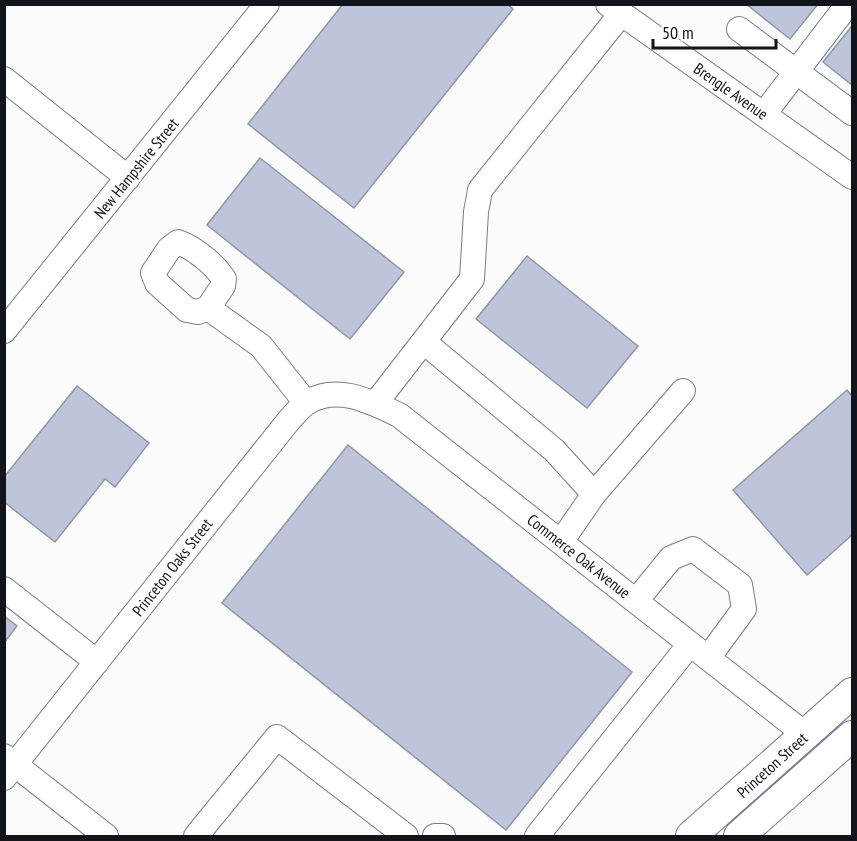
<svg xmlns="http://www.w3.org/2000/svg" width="857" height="841" viewBox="0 0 857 841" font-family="'PT Sans Narrow',sans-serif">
<rect width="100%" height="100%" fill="#fbfbfb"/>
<path fill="#bec5da" stroke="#8f96a9" stroke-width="1.5" d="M343,4h164l6,5 -159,199 -106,-84z
M746,4h72l-28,35z
M852,26v59l-29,-23z
M260,158l144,114 -54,67 -143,-114z
M527,256l111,90 -51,62 -111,-89z
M77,386l72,57 -34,44 -10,-8 -50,63 -51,-40v-25z
M847,390l5,6v139l-45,40 -74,-85z
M348,445l284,227 -126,158 -284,-227z
M4,616l13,10 -13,17z"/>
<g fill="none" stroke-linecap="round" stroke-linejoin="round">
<g stroke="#767c90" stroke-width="26">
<path id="minor" d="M608,4l244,173
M739,29l113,84
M4,79l124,99
M764,114l84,-110
M208,308l15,-22 1,-7c-9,-14 -29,-31 -46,-37l-9,7 -16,24 4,10 30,27 11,2 10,-4 53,38 45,57
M4,331l263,-327
M424,342l130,108 40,44 -33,48
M375,404l97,-125 4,-67 4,-22 141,-176
M594,494l89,-103
M4,589l93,73
M636,601l35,-43 22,-9 47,36 4,24 -36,49
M4,756l102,80
M4,778l286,-359c6,-6 11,-13 18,-17 30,-18 63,0 91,13l407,320
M196,836l81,-99 129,99
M435,836h8
M537,836l153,-192"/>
</g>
<g stroke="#767c90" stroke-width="32">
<path id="major" d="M691,836l161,-143
M739,836l113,-100"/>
</g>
<use href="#minor" stroke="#fff" stroke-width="24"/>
<use href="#major" stroke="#fff" stroke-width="30"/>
</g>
<g text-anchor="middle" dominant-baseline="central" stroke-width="4.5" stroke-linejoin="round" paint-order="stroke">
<g font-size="16" fill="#12141c" stroke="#fff">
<text transform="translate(731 91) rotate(35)">Brengle Avenue</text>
<text transform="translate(136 168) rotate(-51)">New Hampshire Street</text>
<text transform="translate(579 556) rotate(38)">Commerce Oak Avenue</text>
<text transform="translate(172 567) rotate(-52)">Princeton Oaks Street</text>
<text transform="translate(772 765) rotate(-42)">Princeton Street</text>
</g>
</g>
<rect width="857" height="841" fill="none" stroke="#12141c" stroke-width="12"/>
<path d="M653 39v9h123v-9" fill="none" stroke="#12141c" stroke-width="3"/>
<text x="662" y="39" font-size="18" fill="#12141c" stroke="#ffffff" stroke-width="4.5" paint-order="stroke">50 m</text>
</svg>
